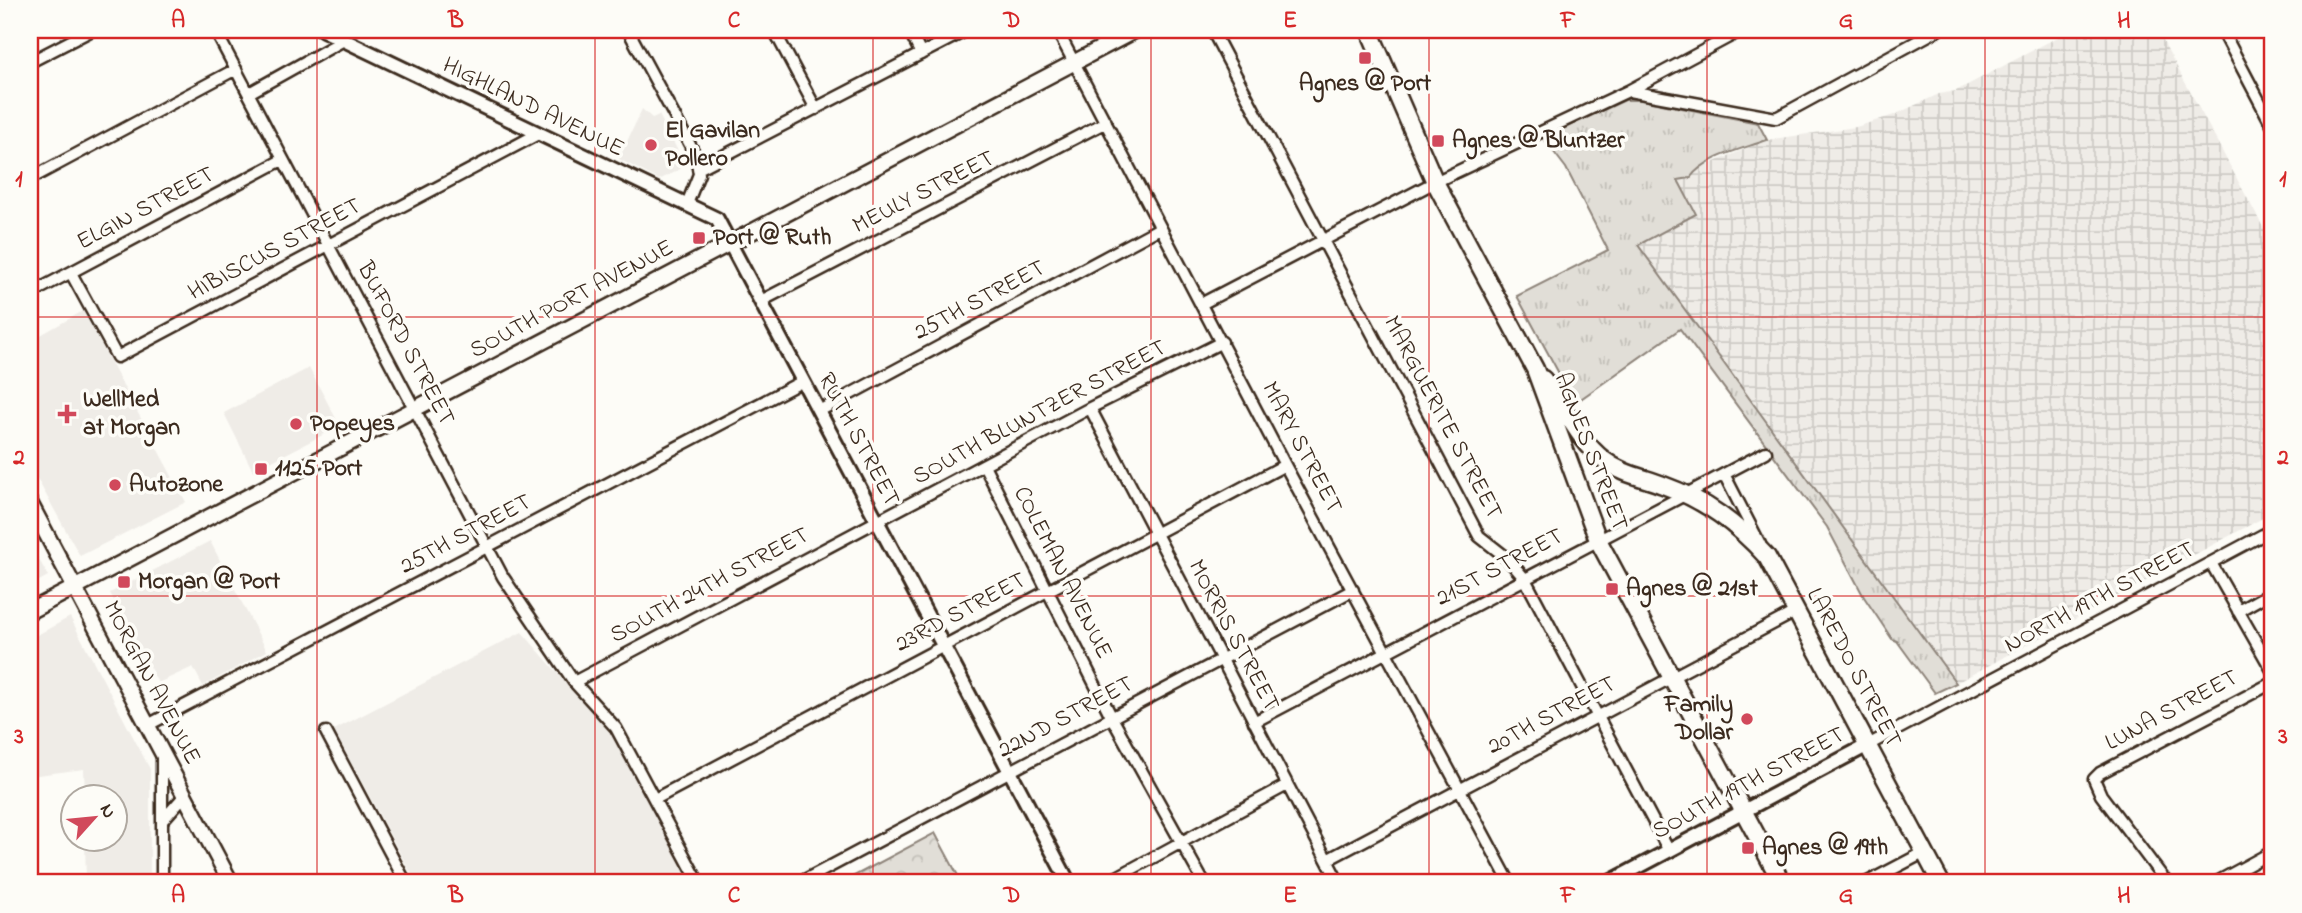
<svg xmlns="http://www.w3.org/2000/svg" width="2302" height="913" viewBox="0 0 2302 913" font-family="'Indie Flower',sans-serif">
<defs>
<pattern id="industrial-grid" width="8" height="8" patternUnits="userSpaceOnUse" patternTransform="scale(1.75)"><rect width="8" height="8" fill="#efece7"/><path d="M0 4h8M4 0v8" fill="none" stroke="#cecbc6"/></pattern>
<pattern id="grass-tufts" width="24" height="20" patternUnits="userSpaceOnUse" patternTransform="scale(1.75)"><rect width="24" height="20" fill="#e1ded7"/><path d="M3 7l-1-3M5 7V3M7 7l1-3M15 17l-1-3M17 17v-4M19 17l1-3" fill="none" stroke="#c2bfb8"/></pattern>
<pattern id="park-crowns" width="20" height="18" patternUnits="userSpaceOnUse" patternTransform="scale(1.75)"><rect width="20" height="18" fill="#e1ded7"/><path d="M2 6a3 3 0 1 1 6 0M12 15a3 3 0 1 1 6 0" fill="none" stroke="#c2bfb8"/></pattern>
</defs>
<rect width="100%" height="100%" fill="#fdfcf7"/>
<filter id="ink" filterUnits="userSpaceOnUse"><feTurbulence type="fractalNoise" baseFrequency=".0143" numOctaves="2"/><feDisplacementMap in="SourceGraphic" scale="14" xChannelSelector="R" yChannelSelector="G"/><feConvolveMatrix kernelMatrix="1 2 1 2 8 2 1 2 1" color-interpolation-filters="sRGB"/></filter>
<g filter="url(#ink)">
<path fill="#efece7" d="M642,109l10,9 7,-3 27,51 -27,14 -40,-21z
M83,311l103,191 -106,54 -50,-90v-125z
M309,368l31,58 -87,45 -29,-58z
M210,541l57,110 -64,35 -10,-19 -35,16 -48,-90z
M30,543l18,33 -18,10z
M70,617l80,152v114h-64l-1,-43 31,-1v-42h-31l-1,-28 -54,7v-137z
M522,632l100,115 71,136h-277l-82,-153z"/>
<path fill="url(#industrial-grid)" d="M2071,30h86l115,214v269l-316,170 -318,-438 58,-31 -19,-34 20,-11 70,-29 89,-13 38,-12 45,-21 17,-3z"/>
<path fill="url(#grass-tufts)" stroke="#8e847a" stroke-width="2" d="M1625,100h16l117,23 9,17c-24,9 -61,16 -77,38l-12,2 18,34 -58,31 318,438 -21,10 -38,-52 -5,-2 -28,-42 -37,-70 -147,-198 -105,74 -58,-107 91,-46 -42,-82 -23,-30z"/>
<path fill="url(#park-crowns)" stroke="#8e847a" stroke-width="2" d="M935,833l27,50h-121z"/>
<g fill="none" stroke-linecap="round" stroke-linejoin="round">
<g stroke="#3b2a1e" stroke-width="15">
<path id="minor" d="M215,30l288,547 71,105 516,-274 132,-66
M628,30l68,126 3,18 -12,30
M774,30l42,79
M909,30l12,24
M1057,30l228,435 225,418
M1212,30l267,506 28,22 18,21 144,272
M2222,30l50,95
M30,62l62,-32
M1629,91l147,27 162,-88
M249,93l95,-53
M700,168l267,-138
M30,179l206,-110
M71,273l46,84 419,-222
M30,294l252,-134
M761,301l345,-179
M1201,304l234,-122 193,-91 114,-61
M1090,408l249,475
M819,411l341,-183
M984,465l128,253 92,165
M1724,474l36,70
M2211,563l61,107
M2238,611l34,-19
M574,682l42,46 83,155
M1254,722l512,-270
M148,725l655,-344
M326,732l80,151
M1868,745l404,-215
M655,799l630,-334
M162,821l23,-26
M1327,860l470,-249
M162,883v-129
M799,883l554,-293
M1106,883l181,-98
M1866,883l59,-31
M2167,883l-66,-88 -7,-16 6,-6 172,-90
M2215,883l57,-31"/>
</g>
<g stroke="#3b2a1e" stroke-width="18">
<path id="tertiary" d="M323,30l394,189 352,664
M1608,883l260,-138"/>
</g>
<g stroke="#3b2a1e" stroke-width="19">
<path id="secondary" d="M30,503l201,380
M30,611l1106,-581"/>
</g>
<g stroke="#3b2a1e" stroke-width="21">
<path id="primary" d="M1369,30l66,152 100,187 63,171 184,343
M1543,379c21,26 34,60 61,81 18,14 38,17 59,25 42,15 74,39 104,72l174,326"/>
</g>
<use href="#minor" stroke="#fdfcf7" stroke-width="10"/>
<use href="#tertiary" stroke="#fdfcf7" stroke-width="12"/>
<use href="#secondary" stroke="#fdfcf7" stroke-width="14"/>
<use href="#primary" stroke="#fdfcf7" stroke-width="16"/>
</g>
</g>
<path fill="none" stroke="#d62828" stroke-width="2" stroke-opacity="0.55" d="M317,30v853M595,30v853M873,30v853M1151,30v853M1429,30v853M1707,30v853M1985,30v853M30,317h2242M30,596h2242"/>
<g fill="#d1495b" stroke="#fdfcf7" stroke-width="2.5">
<rect x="1358" y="51" width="14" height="14" rx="3.5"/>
<rect x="1431" y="134" width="14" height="14" rx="3.5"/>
<circle cx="651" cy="145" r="7"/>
<rect x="692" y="231" width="14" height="14" rx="3.5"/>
<path d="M63.5 403.5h7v7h7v7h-7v7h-7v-7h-7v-7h7z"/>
<circle cx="296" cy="424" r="7"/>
<rect x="254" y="462" width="14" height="14" rx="3.5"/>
<circle cx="115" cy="485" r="7"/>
<rect x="117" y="575" width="14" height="14" rx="3.5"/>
<rect x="1605" y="582" width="14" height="14" rx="3.5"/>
<circle cx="1747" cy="719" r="7"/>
<rect x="1741" y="841" width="14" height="14" rx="3.5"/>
</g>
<g text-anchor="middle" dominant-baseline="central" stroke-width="7" stroke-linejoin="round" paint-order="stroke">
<g font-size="24" font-weight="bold" fill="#3b2a1e" stroke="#fdfcf7" text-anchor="start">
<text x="1365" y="84" text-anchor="middle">Agnes @ Port</text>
<text x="665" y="131">El Gavilan<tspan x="665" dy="28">Pollero</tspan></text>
<text x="1452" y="141">Agnes @ Bluntzer</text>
<text x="713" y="238">Port @ Ruth</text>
<text x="83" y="400">WellMed<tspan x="83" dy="28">at Morgan</tspan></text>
<text x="310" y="424">Popeyes</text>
<text x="275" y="469">1125 Port</text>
<text x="129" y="485">Autozone</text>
<text x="138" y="582">Morgan @ Port</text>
<text x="1626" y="589">Agnes @ 21st</text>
<text x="1733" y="705" text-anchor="end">Family<tspan x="1733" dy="28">Dollar</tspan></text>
<text x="1762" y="848">Agnes @ 19th</text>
</g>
<g font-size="24" fill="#3b2a1e" stroke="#fdfcf7">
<text transform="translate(533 108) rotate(26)">HIGHLAND AVENUE</text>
<text transform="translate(924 193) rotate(-27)">MEULY STREET</text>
<text transform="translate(146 209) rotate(-28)">ELGIN STREET</text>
<text transform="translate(275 250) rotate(-28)">HIBISCUS STREET</text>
<text transform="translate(572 300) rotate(-28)">SOUTH PORT AVENUE</text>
<text transform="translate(980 301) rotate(-28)">25TH STREET</text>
<text transform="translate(405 344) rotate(62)">BUFORD STREET</text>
<text transform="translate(1040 413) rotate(-28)">SOUTH BLUNTZER STREET</text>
<text transform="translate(1442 418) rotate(62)">MARGUERITE STREET</text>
<text transform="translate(858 440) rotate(62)">RUTH STREET</text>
<text transform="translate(1301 448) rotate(62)">MARY STREET</text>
<text transform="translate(1590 452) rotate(69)">AGNES STREET</text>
<text transform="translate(466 535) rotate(-28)">25TH STREET</text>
<text transform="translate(1500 568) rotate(-28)">21ST STREET</text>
<text transform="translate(1062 573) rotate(63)">COLEMAN AVENUE</text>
<text transform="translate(710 586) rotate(-28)">SOUTH 24TH STREET</text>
<text transform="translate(2100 598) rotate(-28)">NORTH 19TH STREET</text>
<text transform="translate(961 613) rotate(-28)">23RD STREET</text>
<text transform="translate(1233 636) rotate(62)">MORRIS STREET</text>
<text transform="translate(1853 668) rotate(62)">LAREDO STREET</text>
<text transform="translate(151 683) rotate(62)">MORGAN AVENUE</text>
<text transform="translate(2172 711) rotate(-28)">LUNA STREET</text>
<text transform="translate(1552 716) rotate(-28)">20TH STREET</text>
<text transform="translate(1066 718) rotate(-28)">22ND STREET</text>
<text transform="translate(1749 784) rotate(-28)">SOUTH 19TH STREET</text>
</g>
</g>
<rect width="2302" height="913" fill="none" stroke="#fdfcf7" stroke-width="77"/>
<g transform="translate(94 818) rotate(63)"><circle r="33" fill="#fdfcf7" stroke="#afa8a0" stroke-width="2"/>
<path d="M0-5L12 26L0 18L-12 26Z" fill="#d1495b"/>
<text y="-10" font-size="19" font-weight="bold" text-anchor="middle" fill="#3b2a1e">N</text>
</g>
<rect x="38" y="38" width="2226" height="836" fill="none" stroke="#d62828" stroke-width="2.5"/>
<g font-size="23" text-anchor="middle" font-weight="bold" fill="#d62828">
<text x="178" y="27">A</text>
<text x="456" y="27">B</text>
<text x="734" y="27">C</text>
<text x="1012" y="27">D</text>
<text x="1290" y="27">E</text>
<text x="1568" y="27">F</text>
<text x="1846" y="27">G</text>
<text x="2124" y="27">H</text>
<text x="19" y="186">1</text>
<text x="2283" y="186">1</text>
<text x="19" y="464">2</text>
<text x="2283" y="464">2</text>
<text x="19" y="743">3</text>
<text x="2283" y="743">3</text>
<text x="178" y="902">A</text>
<text x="456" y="902">B</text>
<text x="734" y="902">C</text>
<text x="1012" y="902">D</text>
<text x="1290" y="902">E</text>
<text x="1568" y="902">F</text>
<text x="1846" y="902">G</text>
<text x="2124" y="902">H</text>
</g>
</svg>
